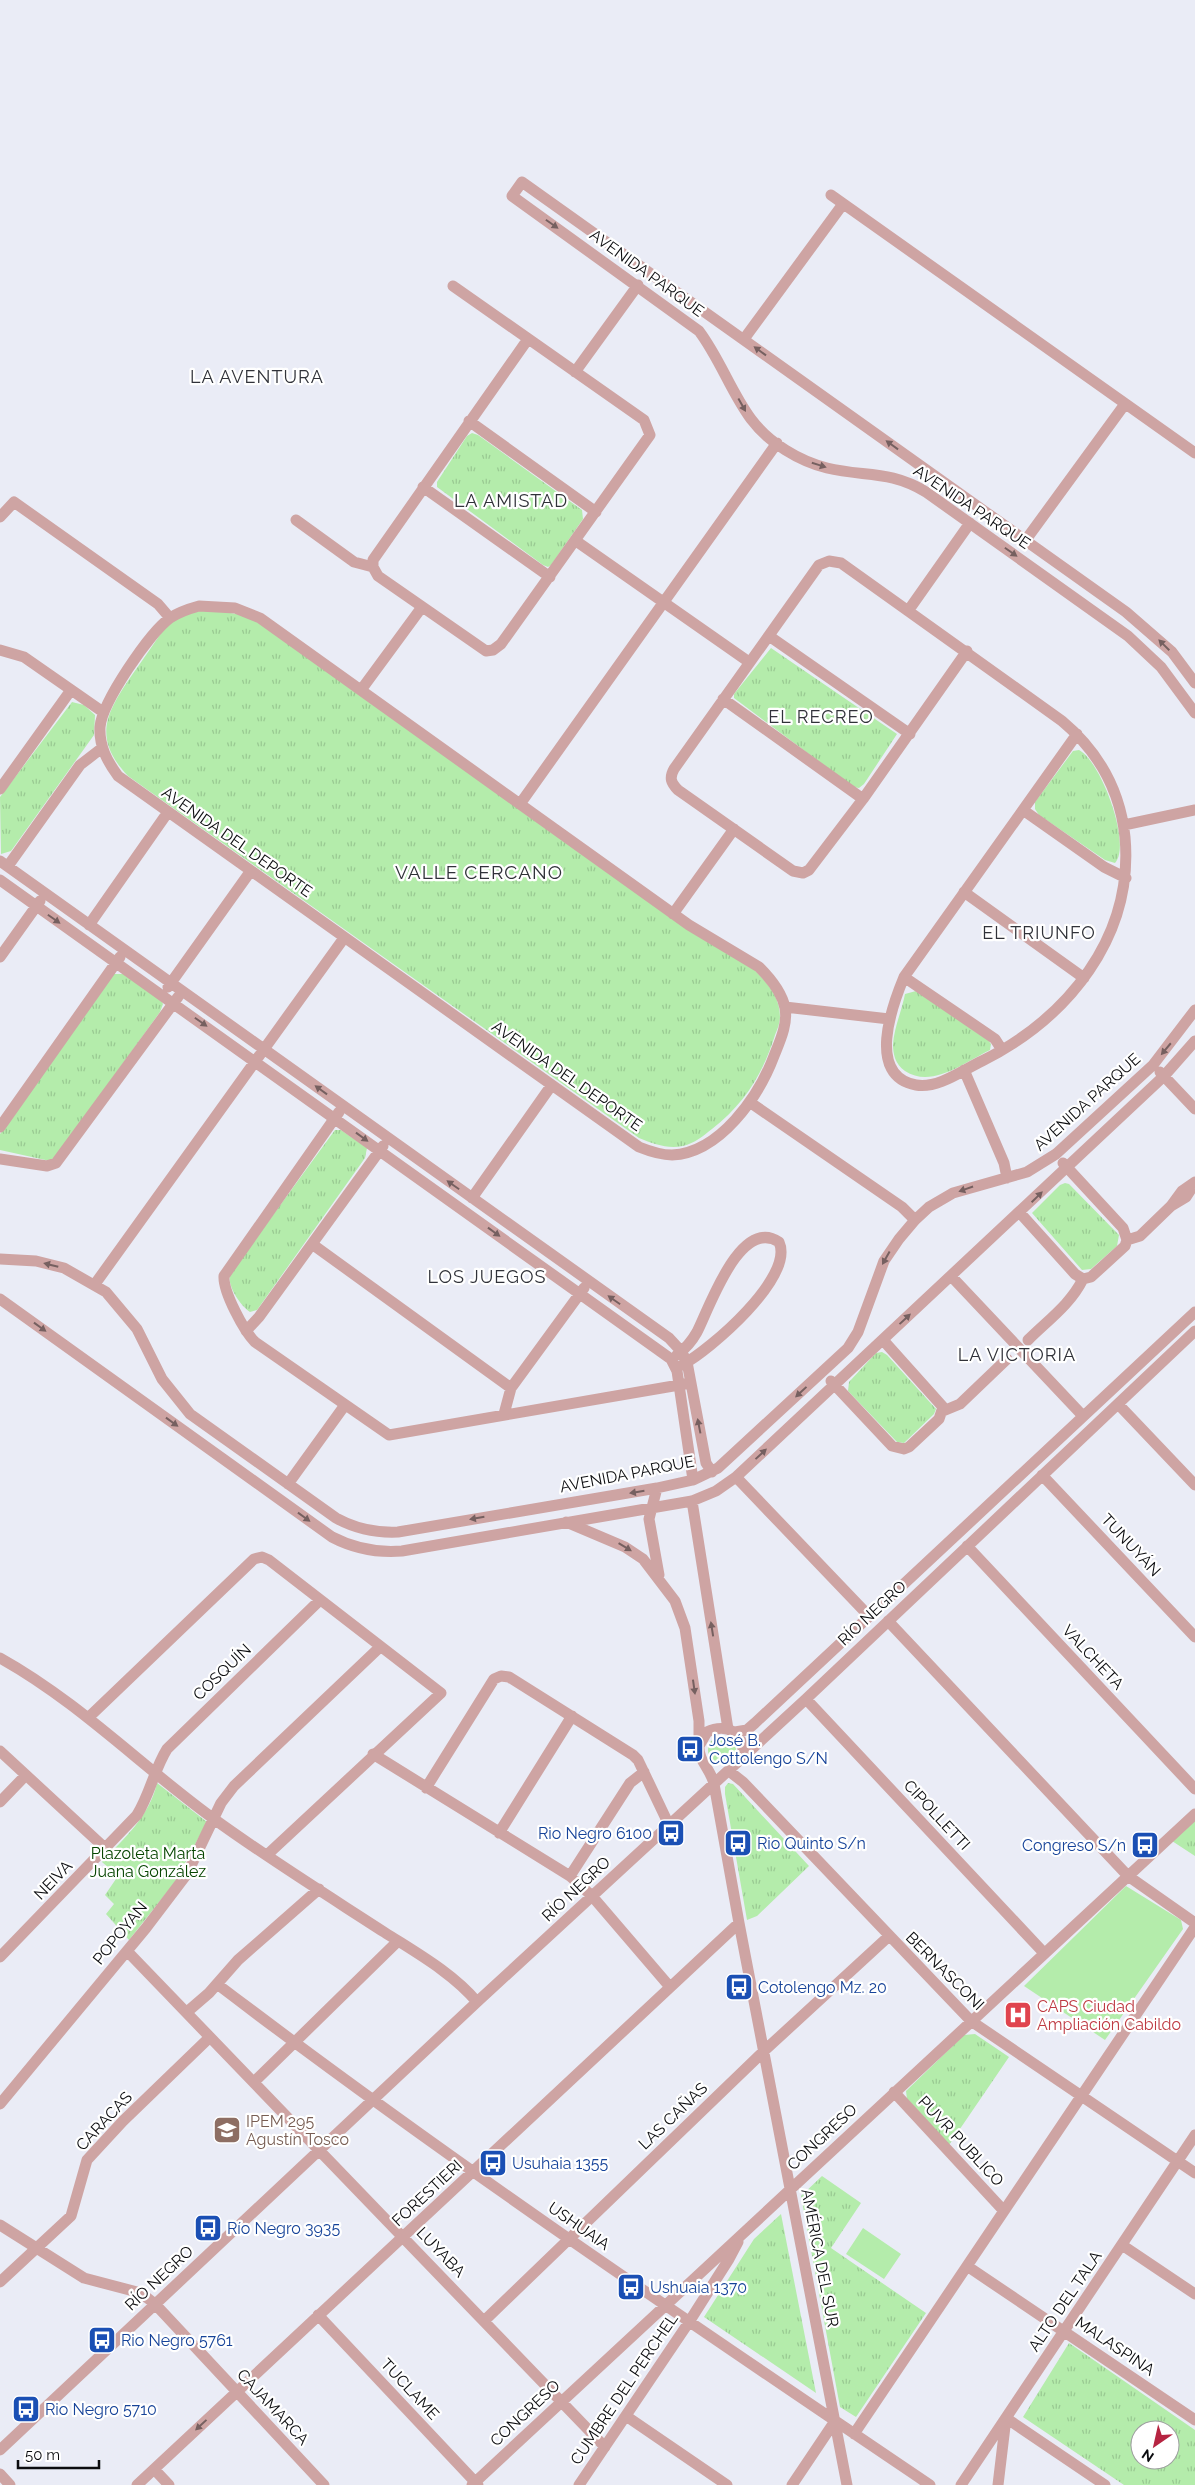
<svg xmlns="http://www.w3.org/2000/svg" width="1195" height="2485" viewBox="0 0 1195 2485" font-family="Raleway,sans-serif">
<defs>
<pattern id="grass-tufts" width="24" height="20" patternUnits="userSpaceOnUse" patternTransform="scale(1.25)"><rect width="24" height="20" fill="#b4ecab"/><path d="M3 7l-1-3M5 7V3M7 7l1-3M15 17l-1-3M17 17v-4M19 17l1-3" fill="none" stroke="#99c992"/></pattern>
</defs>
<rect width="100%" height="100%" fill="#eaecf6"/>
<path fill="url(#grass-tufts)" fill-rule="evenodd" d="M472,433l6,2 104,75 1,9 -32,46 -3,2 -5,-2 -106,-78v-5l30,-46z
M199,611h19l31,5 499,347c15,16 32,30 32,54 0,6 -3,13 -5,18 -12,39 -31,69 -63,94 -9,7 -17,14 -29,17 -16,3 -29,-2 -44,-8l-511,-362c-36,-38 -22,-63 4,-101 12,-17 24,-34 35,-51l13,-8z
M771,648l126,86 -33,50 -5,4 -6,-1 -119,-89v-4z
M72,702l12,3 11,10 -1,20 -83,116 -10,3 -1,-57z
M1079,750c22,11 53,95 36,113l-10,-3 -66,-45 -4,-6v-7l38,-51z
M114,974h10l37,26 2,4 -3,8 -103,143 -7,6 -50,-11v-16z
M916,991l72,49 3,4 -1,6c-25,12 -58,39 -85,21 -10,-7 -12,-17 -12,-27 1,-16 9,-34 12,-50z
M335,1130h6l26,18 -2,10 -108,152 -7,2c-10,-7 -23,-26 -20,-38z
M1065,1183l4,1 50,51 -2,11 -26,23 -9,1 -50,-57 28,-28z
M882,1352l5,3 49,54 -2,5 -30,29 -7,-1 -49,-51 1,-9 27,-29z
M708 1750a14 14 0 1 1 28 0a14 14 0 1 1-28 0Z
M157,1783l50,39 -32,60 -46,58 -23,-26 8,-10 -9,-9 13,-19 -16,-14c23,-25 47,-45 55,-79z
M728,1783l5,1 76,82 -52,50 -10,4 -22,-126v-7z
M1195,1819v37l-23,-15z
M975,2034l34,23 -60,88 -42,-46 -1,-8 58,-56z
M822,2176l39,27 -30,45 95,65 -70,104 -16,-10 -39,-211z
M781,2214l35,179 -112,-76 50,-78z
M1069,2343l126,87v55h-71l-101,-68zM1140,2430h30v30h-30z"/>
<path fill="#b4ecab" d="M1126,1886l55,34 2,9 -78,111 -81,-54z
M863,2228l38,26 -17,25 -38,-25z"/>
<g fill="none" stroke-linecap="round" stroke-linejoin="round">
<path stroke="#cea4a3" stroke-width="11" d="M831,195l364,258
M453,286l191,134 6,15 -149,209 -8,6 -7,1 -108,-75 -5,-9v-7l155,-221
M744,339l99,-135
M575,372l63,-87
M469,421l127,91
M423,487l127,90
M0,517l14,-15 144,102 12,14
M296,520l58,42 19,5
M576,541l173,121
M1025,541l100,-137
M199,606l36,2 25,10 429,307 70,42c11,11 23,25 26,41 3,16 -5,33 -11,48 -15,40 -54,97 -102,99 -11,0 -23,-4 -33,-8l-521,-371c-11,-15 -19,-30 -18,-49 2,-25 50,-95 70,-109 9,-6 18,-9 29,-12z
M908,611l62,-88
M769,636l141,98
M0,650l24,7 79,55
M967,651l-104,148 -54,71 -6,3 -10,-2 -115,-81c-7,-7 -9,-12 -4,-21l145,-204 10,-4 12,2 221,158c37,31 58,68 63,116 9,100 -57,181 -143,224 -19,9 -44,28 -66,24 -50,-9 -24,-79 -12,-108l173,-243
M1195,683l-23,-31 -46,-40 -604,-430 -10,14 187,135c21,28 32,61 52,88 18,24 48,42 76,49 37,9 63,2 99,24l202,144 33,31 34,46
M361,690l61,-83
M723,699l140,100
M0,789l71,-99
M520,804l257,-361
M1023,810l81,57 22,11
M1124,825l71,-15
M0,861l669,477 12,13 6,11 19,101 6,9
M8,866l72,-101 22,-17
M0,880l671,479 6,12 16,109
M964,892l120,86
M673,914l61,-85
M89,925l79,-113
M0,957l40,-56
M904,977l91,62 7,11
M168,987l82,-115
M785,1007l104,12
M964,1070l40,93 3,15
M1160,1072l35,37
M751,1103l151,104 13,13
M339,1112l-115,164c-1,16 20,55 31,66l134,93 296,-51
M0,1127l120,-170
M0,1159l47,7 9,-3 122,-166
M1195,1182l-13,9 -11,15 15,-9 9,-14
M472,1198l79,-112
M1020,1213l55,61 8,5 8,-2 34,-31 2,-6 -4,-12 -60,-65
M1127,1240l13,-4 31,-30
M312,1244l199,144
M0,1259l36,2 28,7 42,24 31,37 25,50 28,35 146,104c20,11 40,15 62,14l259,-44 36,-8 25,-12 130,-120 10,-16 26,-71 15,-22 16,-19 14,-13 24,-14 74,-21 29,-18 97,-89 42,-55
M951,1276l132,140
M95,1284l249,-346
M0,1299l332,238c23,12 45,16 70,14l290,-50 24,-10 20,-14 428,-401 31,-35
M246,1331l13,-14 124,-171
M1028,1340c20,-20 42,-35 55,-61
M677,1355c8,-6 15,-14 20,-23 12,-23 43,-116 82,-90 16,35 -69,108 -97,123
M831,1381l61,65 12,3 5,-2 30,-28 4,-12 -60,-67
M1118,1404l77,81
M943,1411l17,-7 47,-45
M504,1414l7,-26 73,-100
M1042,1475l153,162
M736,1477l133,139
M288,1484l57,-79
M657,1488l-8,31 10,56
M692,1501l36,228
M566,1522l59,25 18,12 32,42 10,27 14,93v22
M967,1546l228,243
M888,1621l240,255 67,47
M0,1658c79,44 141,108 214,161 55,40 113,76 170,113 31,20 69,41 93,70
M806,1699l238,254
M89,1717l165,-158 8,-2 7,3 172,133 -174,162
M735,1732l12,-2 8,-7 440,-411
M0,1751l106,98
M373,1754l197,122 22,20 78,91
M742,1757c5,-23 -15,-35 -35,-25l-8,14c-1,15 12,23 15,38l25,139 108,562
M729,1771l14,11 228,239 224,152
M426,1788l68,-109 7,-3 8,1 124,78 5,5 31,65
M0,1802l26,-27
M499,1833l73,-117
M570,1876l60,-93 14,-11
M127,1951l478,496
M0,1957l137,-142c13,-21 17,-45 30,-66l153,-149
M217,1984c231,176 472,338 713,501
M187,2012l22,-19 29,-33 81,-71
M254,2082l144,-141
M894,2092l110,119
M0,2104l146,-176 41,-54 34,-71 13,-17 146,-139
M0,2225l84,53 57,15 14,11 169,181
M1122,2245l73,49
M967,2266l228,154
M0,2282l71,-66 16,-56 36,-39 87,-84
M318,2315l160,170
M484,2321l280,-270 124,-114
M626,2416l101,69
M854,2434l341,-507
M0,2450l477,-448 329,-303 389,-368
M154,2469l15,16
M0,2474l10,11
M137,2485l602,-562
M472,2485l723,-671
M579,2485l110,-163 40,-63 9,-17
M792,2485l43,-64
M961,2485l234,-350
M998,2485l8,-67 99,67"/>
</g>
<defs><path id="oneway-solid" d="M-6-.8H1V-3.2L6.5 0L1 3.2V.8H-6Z" transform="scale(1.25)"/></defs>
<g fill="#766060">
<use href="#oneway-solid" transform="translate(552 224) rotate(35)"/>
<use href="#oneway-solid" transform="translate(760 351) rotate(-144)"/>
<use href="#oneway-solid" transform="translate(742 405) rotate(61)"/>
<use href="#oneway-solid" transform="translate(892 445) rotate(-144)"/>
<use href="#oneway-solid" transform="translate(819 465) rotate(17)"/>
<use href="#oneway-solid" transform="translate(1011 552) rotate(35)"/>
<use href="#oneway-solid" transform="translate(1164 645) rotate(-135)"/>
<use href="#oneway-solid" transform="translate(54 919) rotate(35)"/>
<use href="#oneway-solid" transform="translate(201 1022) rotate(35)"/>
<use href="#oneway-solid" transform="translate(1166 1049) rotate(130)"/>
<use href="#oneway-solid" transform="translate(321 1090) rotate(-144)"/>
<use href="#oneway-solid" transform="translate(362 1137) rotate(36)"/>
<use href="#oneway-solid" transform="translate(453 1185) rotate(-145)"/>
<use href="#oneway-solid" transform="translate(966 1189) rotate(161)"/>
<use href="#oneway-solid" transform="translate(1037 1197) rotate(-44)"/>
<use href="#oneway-solid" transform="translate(494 1232) rotate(36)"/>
<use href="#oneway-solid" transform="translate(886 1258) rotate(119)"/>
<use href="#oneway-solid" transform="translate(51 1265) rotate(-166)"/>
<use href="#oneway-solid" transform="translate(614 1300) rotate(-145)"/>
<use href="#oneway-solid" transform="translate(905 1319) rotate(-43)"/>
<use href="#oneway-solid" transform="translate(40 1327) rotate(36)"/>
<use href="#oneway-solid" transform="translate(801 1392) rotate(137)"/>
<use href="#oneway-solid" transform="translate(172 1422) rotate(36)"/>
<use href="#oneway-solid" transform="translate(699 1426) rotate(-101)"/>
<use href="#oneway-solid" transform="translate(761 1454) rotate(-43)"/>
<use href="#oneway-solid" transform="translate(637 1492) rotate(171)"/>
<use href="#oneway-solid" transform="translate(304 1517) rotate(36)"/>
<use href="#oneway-solid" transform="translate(477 1518) rotate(170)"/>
<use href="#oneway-solid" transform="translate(625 1547) rotate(31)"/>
<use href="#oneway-solid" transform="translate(712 1629) rotate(-99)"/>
<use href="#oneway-solid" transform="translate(694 1687) rotate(82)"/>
<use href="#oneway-solid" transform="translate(201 2425) rotate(137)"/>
</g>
<defs>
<g id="bus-square" transform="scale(1.4375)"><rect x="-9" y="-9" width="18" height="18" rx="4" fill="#1a4fb4" stroke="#fff"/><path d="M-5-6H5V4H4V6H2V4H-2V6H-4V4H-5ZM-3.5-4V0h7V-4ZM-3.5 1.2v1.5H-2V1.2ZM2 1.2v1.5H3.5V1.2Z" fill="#fff"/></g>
<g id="hospital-square" transform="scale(1.4375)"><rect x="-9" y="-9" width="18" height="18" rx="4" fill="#e0444e" stroke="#fff"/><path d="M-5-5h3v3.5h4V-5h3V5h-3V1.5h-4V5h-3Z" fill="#fff"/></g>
<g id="school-square" transform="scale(1.4375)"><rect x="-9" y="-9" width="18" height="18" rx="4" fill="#8d6e63" stroke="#fff"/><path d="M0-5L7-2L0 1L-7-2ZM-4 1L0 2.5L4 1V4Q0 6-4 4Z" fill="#fff"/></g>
</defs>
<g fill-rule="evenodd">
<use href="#bus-square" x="690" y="1749"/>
<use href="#bus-square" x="671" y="1833"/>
<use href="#bus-square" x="738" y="1843"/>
<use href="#bus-square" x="1145" y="1845"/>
<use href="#bus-square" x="739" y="1987"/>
<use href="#hospital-square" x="1018" y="2015"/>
<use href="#school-square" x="227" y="2130"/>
<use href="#bus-square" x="493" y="2163"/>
<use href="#bus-square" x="208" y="2228"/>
<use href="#bus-square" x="631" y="2287"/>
<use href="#bus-square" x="102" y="2340"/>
<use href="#bus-square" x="26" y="2409"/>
</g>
<g text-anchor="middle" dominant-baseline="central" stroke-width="4.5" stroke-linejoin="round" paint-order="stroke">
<g font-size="16" fill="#0b0c0f" stroke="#fff">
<text transform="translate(647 273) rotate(36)">AVENIDA PARQUE</text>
<text transform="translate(972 507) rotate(34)">AVENIDA PARQUE</text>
<text transform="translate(237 842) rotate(35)">AVENIDA DEL DEPORTE</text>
<text transform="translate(567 1076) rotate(35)">AVENIDA DEL DEPORTE</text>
<text transform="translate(1087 1102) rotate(-42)">AVENIDA PARQUE</text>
<text transform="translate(627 1474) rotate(-11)">AVENIDA PARQUE</text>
<text transform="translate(1131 1545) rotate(47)">TUNUYÁN</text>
<text transform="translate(872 1613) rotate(-43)">RÍO NEGRO</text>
<text transform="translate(1093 1657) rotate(47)">VALCHETA</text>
<text transform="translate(222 1672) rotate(-44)">COSQUÍN</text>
<text transform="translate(937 1815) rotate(47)">CIPOLLETTI</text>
<text transform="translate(53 1880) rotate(-46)">NEIVA</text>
<text transform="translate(576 1889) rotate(-43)">RÍO NEGRO</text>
<text transform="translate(120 1933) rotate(-51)">POPOYAN</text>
<text transform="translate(945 1971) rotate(45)">BERNASCONI</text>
<text transform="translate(673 2116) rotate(-44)">LAS CAÑAS</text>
<text transform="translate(104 2121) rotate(-47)">CARACAS</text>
<text transform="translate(822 2137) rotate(-43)">CONGRESO</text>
<text transform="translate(961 2141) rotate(47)">PUVR PUBLICO</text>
<text transform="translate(427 2193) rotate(-43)">FORESTIERI</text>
<text transform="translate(579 2226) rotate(35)">USHUAIA</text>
<text transform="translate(441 2252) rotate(46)">LUYABA</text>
<text transform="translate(820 2258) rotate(79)">AMÉRICA DEL SUR</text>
<text transform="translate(159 2278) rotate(-43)">RÍO NEGRO</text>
<text transform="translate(1065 2301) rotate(-56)">ALTO DEL TALA</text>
<text transform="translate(1115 2346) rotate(34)">MALASPINA</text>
<text transform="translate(410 2389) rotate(47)">TUCLAME</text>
<text transform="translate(624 2389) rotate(-56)">CUMBRE DEL PERCHEL</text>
<text transform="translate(273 2407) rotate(47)">CAJAMARCA</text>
<text transform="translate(525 2413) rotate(-43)">CONGRESO</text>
</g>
<g font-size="16" fill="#164399" stroke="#fff" text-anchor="start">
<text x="709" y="1740">José B.<tspan x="709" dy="18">Cottolengo S/N</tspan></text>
<text x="652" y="1833" text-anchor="end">Rio Negro 6100</text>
<text x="757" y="1843">Rio Quinto S/n</text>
<text x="1126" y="1845" text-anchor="end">Congreso S/n</text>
<text x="758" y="1987">Cotolengo Mz. 20</text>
<text x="512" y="2163">Usuhaia 1355</text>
<text x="227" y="2228">Río Negro 3935</text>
<text x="650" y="2287">Ushuaia 1370</text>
<text x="121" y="2340">Rio Negro 5761</text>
<text x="45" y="2409">Rio Negro 5710</text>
</g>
<g font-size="16" fill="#064500" stroke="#fff">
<text x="148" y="1853">Plazoleta Marta<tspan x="148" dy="18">Juana González</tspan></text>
</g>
<g font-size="16" fill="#be3a42" stroke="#fff" text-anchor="start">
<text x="1037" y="2006">CAPS Ciudad<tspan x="1037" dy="18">Ampliación Cabildo</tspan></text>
</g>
<g font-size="16" fill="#785e54" stroke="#fff" text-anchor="start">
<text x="246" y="2121">IPEM 295<tspan x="246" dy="18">Agustín Tosco</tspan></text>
</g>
<g font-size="18" letter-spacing="1" fill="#303239" stroke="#fff">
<text x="257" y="376">LA AVENTURA</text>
<text x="511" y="500">LA AMISTAD</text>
<text x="821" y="716">EL RECREO</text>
<text x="1039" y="932">EL TRIUNFO</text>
<text x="487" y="1276">LOS JUEGOS</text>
<text x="1017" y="1354">LA VICTORIA</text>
</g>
<g font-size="19" letter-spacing="1" fill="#303239" stroke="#fff">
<text x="479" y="872">VALLE CERCANO</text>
</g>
</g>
<g transform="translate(1155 2445) rotate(214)"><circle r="24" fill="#ffffff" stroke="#9d9e9f"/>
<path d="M0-4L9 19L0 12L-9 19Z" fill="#b62441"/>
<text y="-8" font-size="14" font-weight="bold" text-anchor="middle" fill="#0b0c0f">N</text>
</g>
<path d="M18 2460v8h81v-8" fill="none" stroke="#0b0c0f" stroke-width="2.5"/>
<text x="25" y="2460" font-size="15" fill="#0b0c0f" stroke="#ffffff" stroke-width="4" paint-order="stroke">50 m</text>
</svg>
